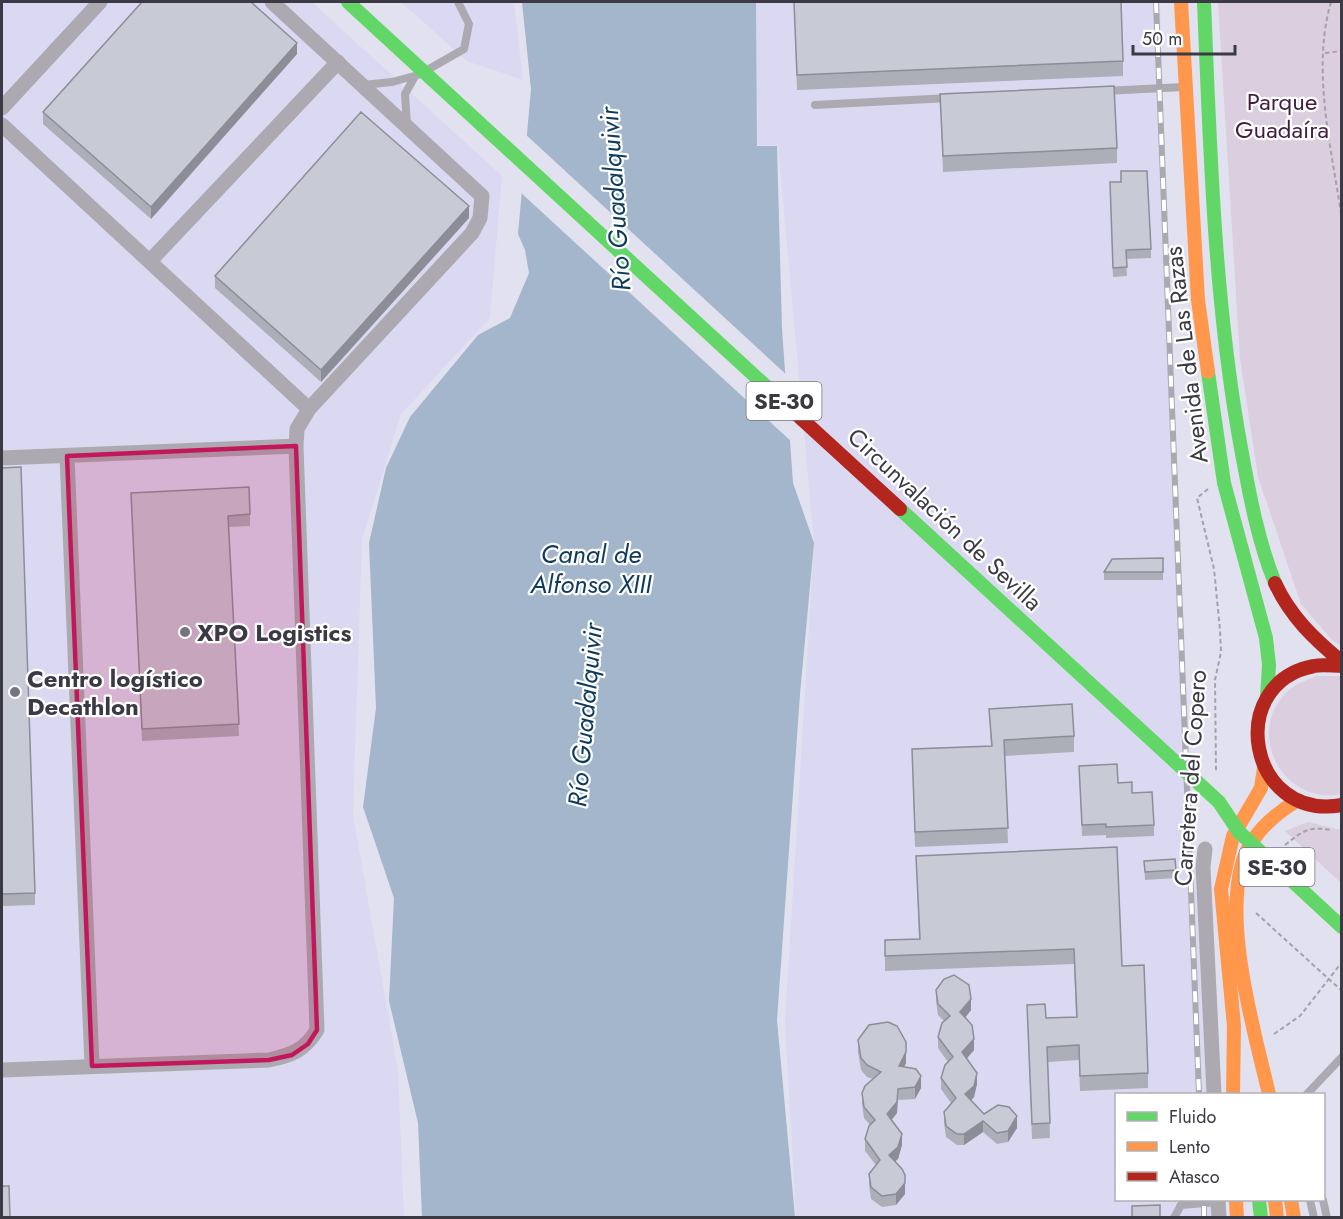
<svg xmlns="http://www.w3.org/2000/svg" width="1343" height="1219" viewBox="0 0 1343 1219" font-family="Jost,sans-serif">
<rect width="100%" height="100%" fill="#e2e1ef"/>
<path fill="#dbd9f2" d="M2,2h310l190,174 -12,142 -89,96 -39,126 -9,275 45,255 6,147 -402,1z
M401,2h113l9,78 -56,-19z
M755,2h405l12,384 34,708h-90v106h96v17h-416l-11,-195 29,-479 -36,-398h-20z"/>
<path fill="#dbcede" d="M1218,2h123v643l-8,-4 -32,-37 -43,-127 -18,-118z
M1316,676h25v118c-57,12 -97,-61 -54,-102 8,-8 18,-11 29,-16z
M1308,822l33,8v53l-56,-52z"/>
<path fill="#a4b6cb" d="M522,2h234l1,144h20l5,183 11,154 21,60 -14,151 -23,326 18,197h-373l-4,-94 -29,-122 5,-103 -31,-91 13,-99 -7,-165 17,-75 24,-51 68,-82 32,-17 19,-45 -4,-23 -7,-16 13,-145z"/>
<path fill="#e2e1ef" d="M524,133l265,244 4,66 -274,-252z"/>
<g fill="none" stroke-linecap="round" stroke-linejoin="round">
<path stroke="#a4a2a8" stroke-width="2" stroke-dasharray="4.5 3" stroke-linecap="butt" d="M1331,2c-20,68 1,148 11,218
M1325,53l17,-2
M1208,489l-11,9 17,71 6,61 1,22 -6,28 1,92
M1285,845c18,-14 23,-19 46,-15
M1256,913l86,78
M1274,1034l26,-18 42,-54"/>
<path stroke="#acaab0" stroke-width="8" d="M429,69l35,-20 5,-25 -11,-22
M363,85l29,-3 26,-7
M1105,91l78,-4
M815,105l134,-7
M407,125l-2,-31 9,-16
M1307,1094l35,-37
M1310,1200l4,18
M1323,1200l4,18
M1174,1218l7,-13 37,-3"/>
<path stroke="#acaab0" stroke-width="15" d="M2,108l98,-106
M2,125l307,284
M150,261l188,-199
M67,456l25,610
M2,458l294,-12
M1205,849l-2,18 11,227
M2,1070l267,-10c23,-5 36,-10 48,-30l-21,-584 1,-17 12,-20 163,-176 8,-15 2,-22 -210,-194
M1218,1200l1,18"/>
<path stroke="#63d668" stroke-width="14" d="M1204,2c6,145 10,292 35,435 9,49 17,99 36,146
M1208,372l16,111 42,155 3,27 -2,33
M1259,1200l2,18"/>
<path stroke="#ff974d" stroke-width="14" d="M1181,2l17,298 10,72
M1233,1094l1,-68 -13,-137 12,-53 28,-48 3,-20
M1269,1094c-15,-63 -45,-168 -27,-230 8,-29 31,-49 56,-64
M1236,1200l1,18
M1275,1200l2,18
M1291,1200l3,18"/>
<path stroke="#b3261e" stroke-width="14" d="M1275,583c15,33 39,56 67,79
M1342,666c-9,0 -19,-2 -28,0 -90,17 -66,156 28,139"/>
<g stroke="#aaa8b0" stroke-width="6">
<path id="rail" d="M1156,2l43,1092
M1204,1206v12"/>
</g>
<use href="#rail" stroke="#fff" stroke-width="4" stroke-dasharray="11" stroke-linecap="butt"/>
<path stroke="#63d668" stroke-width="14" d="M348,2l421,387
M900,509l319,293 20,30 103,95"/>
<path stroke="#b3261e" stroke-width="14" d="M769,389l131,120"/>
</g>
<path fill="#acaeb8" d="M794,2l329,59v15l-326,14z
M297,54l-146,165 -108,-95v-12z
M940,94l177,54v15l-174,9z
M1110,182l41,67v9l-25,1 1,17 -14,1z
M469,218l-148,164 -106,-94v-12z
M2,468l33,425v12l-33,1z
M131,493l119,21v12l-21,1 10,209 -97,5z
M1163,558v22h-59v-8z
M989,709l85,27v16l-69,4 3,87 -93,4 -3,-98 79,-3z
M1079,766l39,17 14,10 22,32v11l-48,2v-3l-24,1z
M916,856l206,110 26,107v15l-68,3 -1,-31 -31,2 2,76 -18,1 -5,-134 19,13 30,-1 -2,-53 -189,7v-31l34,-1z
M1144,861l32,9v8l-31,2z
M936,990l35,20 -6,8 9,32 -7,8 10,26 -3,13 -3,3 13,14 33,14 -9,14 -11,2 -14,-12 -19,13h-7l-11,-8 -2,-14v-11l7,-9 -10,-14v-11l7,-16 -10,-14v-11l6,-16 -6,-6 -2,-14z
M858,1040l48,23 -2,4 17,21 -6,11 -17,1 -1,13 -5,7 10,25 -4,14 -3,2 10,33 -9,11 -14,2 -11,-8 -2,-14v-11l7,-9 -11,-14v-12l5,-14 -6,-7 -2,-14v-11l11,-14 -6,-2 -6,-7 -3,-18z"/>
<path fill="#8c8d96" d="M297,43v11l-146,165v-12z
M469,206v12l-148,164v-12z
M971,999v11l-11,14v-12z
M974,1039v11l-12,14v-12z
M906,1042v21l-7,14v-11z
M977,1073v11l-3,13 -9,9v-12z
M921,1076v12l-6,11v-12z
M898,1089l-1,24 -10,12v-11z
M1017,1116v12l-9,14v-11z
M983,1121v11l-19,13v-11z
M902,1134v11l-4,14 -9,8v-12z
M905,1175v19l-9,11v-11z"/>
<path fill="#c8cad6" stroke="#8c8d96" stroke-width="1.5" d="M142,2h109l46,41 -146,164 -108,-95z
M794,2h327l2,59 -326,14z
M1114,86l3,62 -174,8 -3,-62z
M361,112l108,94 -148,164 -106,-94z
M1121,171h26l4,78 -25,1 1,17 -14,1 -3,-86h11z
M21,467l14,426 -33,1v-426z
M249,487l1,27 -22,2 11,208 -97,5 -11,-236z
M1163,558v14h-59l8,-13z
M1072,704l2,32 -70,4 4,88 -93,4 -3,-83 80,-3 -3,-37z
M1117,764l1,19 14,-1v11l20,-1 2,33 -48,2v-3l-24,1 -3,-59z
M1117,847l5,119 22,-1 4,108 -68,3 -1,-31 -32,2 3,76 -18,1 -5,-119 18,-1 1,14 31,-1 -3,-68 -189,7v-16l35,-1 -4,-83z
M1175,859l1,11 -31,2 -1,-11z
M954,975l15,10 2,14 -11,13 12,13 2,14 -12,13 15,21 -3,13 -9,8 19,20 14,-9 11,2 8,9 -9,15 -11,2 -14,-12 -19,13h-7l-11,-8 -2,-14 12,-14 -15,-20 4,-13 8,-8 -15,-20 4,-14 8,-7 -12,-12 -2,-14 8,-11z
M888,1022l9,4 9,16v10l-7,14 17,3 5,7 -6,11 -17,2 -1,13 -10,12 15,20 -4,13 -9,8 13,14 3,6v8l-9,11 -14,2 -11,-9 -2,-13 11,-14 -15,-21 4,-13 6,-6 -11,-13 -2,-14 3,-7 16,-14 -14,-7 -6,-7 -3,-18 11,-15z
M2,1186h7l1,32h-8z
M1160,1205v13h-28v-12z"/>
<path fill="#c2185b" fill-opacity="0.2" stroke="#c2185b" stroke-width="4.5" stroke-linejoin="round" d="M296,446l21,584 -9,14 -16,11 -23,5 -177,6 -25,-610z"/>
<g fill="#757480" stroke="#fff" stroke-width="2">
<circle cx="185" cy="632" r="6"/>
<circle cx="15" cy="692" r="6"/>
</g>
<g text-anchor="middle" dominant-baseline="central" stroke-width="4.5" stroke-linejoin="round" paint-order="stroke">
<g fill="#fff" stroke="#76757c" stroke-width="1.5">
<rect x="746.5" y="382" width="75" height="38" rx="4.5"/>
<rect x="1239.5" y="848" width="75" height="38" rx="4.5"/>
</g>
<g font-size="22" font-weight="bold" fill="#3b3a44">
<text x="784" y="401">SE-30</text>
<text x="1277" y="867">SE-30</text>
</g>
<g font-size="24" fill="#421d3f" stroke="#fff">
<text x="1282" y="101">Parque<tspan x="1282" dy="28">Guadaíra</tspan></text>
</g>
<g font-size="24" fill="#3b3a44" stroke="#fff">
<text transform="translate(1186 355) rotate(-97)">Avenida de Las Razas</text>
<text transform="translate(945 519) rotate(43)">Circunvalación de Sevilla</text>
<text transform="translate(1190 778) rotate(-86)">Carretera del Copero</text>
</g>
<g font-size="24" font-weight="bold" fill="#3b3a44" stroke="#fff" text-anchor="start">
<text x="197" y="632">XPO Logistics</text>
<text x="27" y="678">Centro logístico<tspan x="27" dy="28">Decathlon</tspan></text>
</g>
<g font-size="26" font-style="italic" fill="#0e3a5d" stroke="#fff">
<text transform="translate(615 199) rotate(-94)">Río Guadalquivir</text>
<text x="591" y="554">Canal de<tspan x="591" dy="30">Alfonso XIII</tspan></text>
<text transform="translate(585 715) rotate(-85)">Río Guadalquivir</text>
</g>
</g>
<rect width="1343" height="1219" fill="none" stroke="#3b3a44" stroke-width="6"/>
<rect x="1115" y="1093" width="210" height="108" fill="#ffffff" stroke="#b1b0b4" stroke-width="1.5"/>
<rect x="1127" y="1112" width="30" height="9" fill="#63d668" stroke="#b1b0b4" stroke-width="1.5"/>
<text x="1169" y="1123" font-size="18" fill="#3b3a44">Fluido</text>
<rect x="1127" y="1142" width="30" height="9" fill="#ff974d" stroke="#b1b0b4" stroke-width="1.5"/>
<text x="1169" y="1153" font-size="18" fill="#3b3a44">Lento</text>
<rect x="1127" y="1172" width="30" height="9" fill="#b3261e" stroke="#b1b0b4" stroke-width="1.5"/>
<text x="1169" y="1183" font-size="18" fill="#3b3a44">Atasco</text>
<path d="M1133 45v9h102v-9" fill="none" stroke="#3b3a44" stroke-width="3"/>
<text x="1142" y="45" font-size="18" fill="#3b3a44" stroke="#ffffff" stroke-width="4.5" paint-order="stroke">50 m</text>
</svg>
